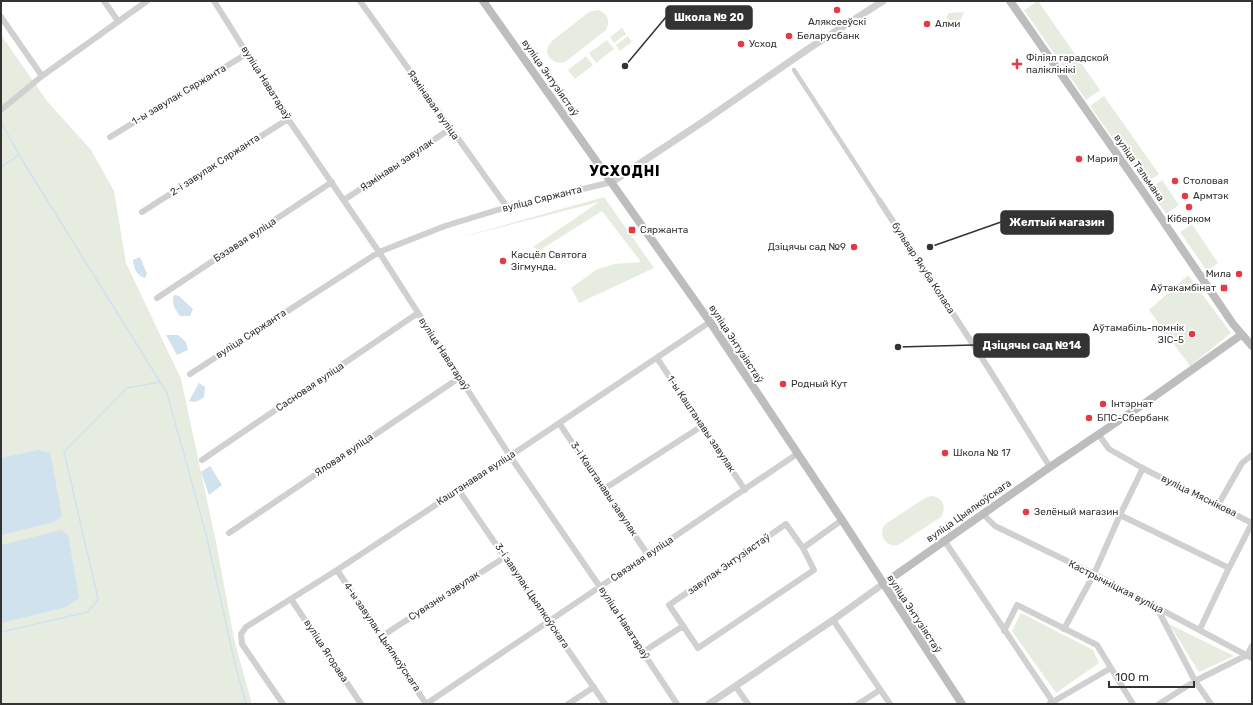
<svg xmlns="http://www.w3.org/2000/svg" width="1253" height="705" viewBox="0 0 1253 705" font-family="Rubik,sans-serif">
<rect width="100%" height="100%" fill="#fff"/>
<path fill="#e6ecdf" d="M1038,1l62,89 -14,10 -62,-90z
M598,10c9,3 13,11 8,20l-41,32c-9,2 -15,-1 -18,-10l1,-6 4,-5 37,-29z
M964,12l-8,19 -10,-14 3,-4z
M622,28l4,6 -12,9 -4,-6z
M1,35l46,66 44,49 23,41 12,72 55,116 35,163 18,97 18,65h-251z
M628,36l4,6 -12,9 -4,-6z
M607,40l7,9 -18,14 -7,-10z
M586,56l7,9 -18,14 -7,-9z
M1104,96l55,78 -14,10 -55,-78z
M1162,180l17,25 -13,9 -16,-25z
M604,197l50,71 -75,35 -8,-15 25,-18 18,-6 27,-2 -39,-51 -62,39 -7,-3 66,-45 -148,38z
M1192,224l26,39 -11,8 -27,-39z
M1188,275l43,58 -41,33 -41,-56z
M931,496c12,1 16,11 10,21l-43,28c-8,2 -14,-3 -16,-11l1,-7 4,-4 38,-25z
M1021,613l72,37 6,13 -43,30 -44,-62z
M1169,624l65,32 -35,16z"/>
<path fill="#cfe2ee" d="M140,257l7,17 -2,4c-8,-2 -11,-9 -12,-18z
M174,295l5,1 14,13 -3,7h-10c-5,-7 -9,-13 -6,-21z
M166,335h12l8,7 2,8 -11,5z
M199,383l6,4 -1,10c-5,4 -9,6 -15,4z
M39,450l11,3 12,62 -7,7 -54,13v-77z
M210,466l12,19 -13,10 -8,-23z
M61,530l7,5 11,63 -13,9 -65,16v-78z"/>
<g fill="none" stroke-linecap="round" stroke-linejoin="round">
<path stroke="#cfe2ee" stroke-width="1.5" d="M1,122l18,33 148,238 39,141 28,126 12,44
M1,167l18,-12
M1,632l87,-20 10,-13 -34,-147 63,-64 33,-6"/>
<path stroke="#d0d0d0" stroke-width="4.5" d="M794,70l85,130"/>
<path stroke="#d0d0d0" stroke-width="6" d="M104,1l14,20
M214,1l74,118 91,133 131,204 90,131 77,117
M360,1l147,206
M1,17l41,59
M1,110l41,-34 105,-75
M110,137l138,-84
M344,200l106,-71
M879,200l110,169 61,98
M142,212l146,-93
M157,298l175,-116
M657,358l88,132
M190,374l189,-122 66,-26 62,-19 105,-25
M559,423l89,132
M1099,435l10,14 37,21 106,53
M202,460l216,-147
M458,489l147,215
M604,489l98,-63
M1218,505l24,-42 10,-8
M983,514l12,12 99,48 158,84
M1120,515l109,53
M786,524l17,24 11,22 -116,78 -29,-43z
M229,533l230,-155
M944,540l109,162
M803,548l39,-28
M337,570l89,134
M291,599l70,105
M1156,606l39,75 16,23
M833,620l57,84
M1064,629l30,-55 26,-59 23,-47
M1200,629l27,-57 25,-49
M1004,631l13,-26 80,40 36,59
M382,636l123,-79
M643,652l40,-26
M736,687l12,17
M283,704l-41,-60 -1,-10 5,-7 91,-57 173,-114 200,-134
M426,704l371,-250
M568,704l26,-17
M858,704l22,-14
M1049,704l62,-36
M1159,704l36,-23 52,-26 5,-9"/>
<path stroke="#d0d0d0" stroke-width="7" d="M612,182l92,-61 104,-72 75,-48
M709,704l124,-84 50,-36"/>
<path stroke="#bdbdbd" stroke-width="8" d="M483,1l227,321 132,198 120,184
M1010,1l132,189 91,134 19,22
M883,584l167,-117 95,-64 96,-68"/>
</g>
<g fill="#e63946" stroke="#fff" stroke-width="1.5">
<circle cx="837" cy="10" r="4"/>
<circle cx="927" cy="24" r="4"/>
<circle cx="789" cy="36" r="4"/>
<circle cx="741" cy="44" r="4"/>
<path d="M1015 58h4v4h4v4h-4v4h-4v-4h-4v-4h4z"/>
<circle cx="1079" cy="159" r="4"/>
<circle cx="1175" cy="181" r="4"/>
<circle cx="1185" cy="196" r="4"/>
<circle cx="1189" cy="207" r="4"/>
<rect x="628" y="226" width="8" height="8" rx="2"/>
<circle cx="854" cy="247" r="4"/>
<circle cx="503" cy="261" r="4"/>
<circle cx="1239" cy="274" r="4"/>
<rect x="1220" y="284" width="8" height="8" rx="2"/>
<circle cx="1192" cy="334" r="4"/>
<circle cx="783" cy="384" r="4"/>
<circle cx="1103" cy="404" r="4"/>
<circle cx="1089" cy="418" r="4"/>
<circle cx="945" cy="453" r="4"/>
<circle cx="1026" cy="512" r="4"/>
</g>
<g text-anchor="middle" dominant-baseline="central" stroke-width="4" stroke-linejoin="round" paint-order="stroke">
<g font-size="10" fill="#333" stroke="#fff" text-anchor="start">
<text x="837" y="22" text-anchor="middle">Аляксееўскі</text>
<text x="935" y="24">Алми</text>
<text x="797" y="36">Беларусбанк</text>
<text x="749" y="44">Усход</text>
<text x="1026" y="58">Філіял гарадской<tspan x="1026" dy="12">паліклінікі</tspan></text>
<text x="1087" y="159">Мария</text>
<text x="1183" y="181">Столовая</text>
<text x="1193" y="196">Армтэк</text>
<text x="1189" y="219" text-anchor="middle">Кіберком</text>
<text x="640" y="230">Сяржанта</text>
<text x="846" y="247" text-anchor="end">Дзіцячы сад №9</text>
<text x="511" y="255">Касцёл Святога<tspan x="511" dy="12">Зігмунда.</tspan></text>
<text x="1231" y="274" text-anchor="end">Мила</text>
<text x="1216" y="288" text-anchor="end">Аўтакамбінат</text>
<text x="1184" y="328" text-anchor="end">Аўтамабіль-помнік<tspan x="1184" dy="12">ЗІС-5</tspan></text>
<text x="791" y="384">Родный Кут</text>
<text x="1111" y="404">Інтэрнат</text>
<text x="1097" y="418">БПС-Сбербанк</text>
<text x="953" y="453">Школа № 17</text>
<text x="1034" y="512">Зелёный магазин</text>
</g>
<g font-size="10" fill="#333" stroke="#fff">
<text transform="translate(550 78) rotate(55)">вуліца Энтузіястаў</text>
<text transform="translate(266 83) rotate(58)">вуліца Наватараў</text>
<text transform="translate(179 95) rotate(-31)">1-ы завулак Сяржанта</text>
<text transform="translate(433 105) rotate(55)">Язмінавая вуліца</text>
<text transform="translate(215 165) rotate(-33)">2-і завулак Сяржанта</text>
<text transform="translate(397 165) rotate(-34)">Язмінавы завулак</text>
<text transform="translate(1139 168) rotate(55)">вуліца Тэльмана</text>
<text transform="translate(542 199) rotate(-14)">вуліца Сяржанта</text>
<text transform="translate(245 240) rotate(-33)">Бэзавая вуліца</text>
<text transform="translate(923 268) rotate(57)">бульвар Якуба Коласа</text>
<text transform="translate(251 334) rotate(-33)">вуліца Сяржанта</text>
<text transform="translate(736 344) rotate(57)">вуліца Энтузіястаў</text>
<text transform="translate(444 354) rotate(57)">вуліца Наватараў</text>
<text transform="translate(310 387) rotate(-34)">Сасновая вуліца</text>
<text transform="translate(701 424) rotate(56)">1-ы Каштанавы завулак</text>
<text transform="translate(344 455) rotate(-34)">Яловая вуліца</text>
<text transform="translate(476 478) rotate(-33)">Каштанавая вуліца</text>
<text transform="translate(604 489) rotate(56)">3-і Каштанавы завулак</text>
<text transform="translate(1199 496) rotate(26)">вуліца Мяснікова</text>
<text transform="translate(969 511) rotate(-35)">вуліца Цыялкоўскага</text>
<text transform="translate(642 559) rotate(-34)">Связная вуліца</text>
<text transform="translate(729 564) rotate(-35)">завулак Энтузіястаў</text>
<text transform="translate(1116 587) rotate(27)">Кастрычніцкая вуліца</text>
<text transform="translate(444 596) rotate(-33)">Сувязны завулак</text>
<text transform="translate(532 596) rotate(56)">3-і завулак Цыялкоўскага</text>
<text transform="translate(914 614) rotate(57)">вуліца Энтузіястаў</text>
<text transform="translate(624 623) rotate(57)">вуліца Наватараў</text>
<text transform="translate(382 637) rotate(56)">4-ы завулак Цыялкоўскага</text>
<text transform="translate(326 651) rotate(57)">вуліца Ягорава</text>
</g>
<g font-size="14" font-weight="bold" letter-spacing="1" fill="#000" stroke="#fff">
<text x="625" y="171">УСХОДНІ</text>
</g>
</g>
<path fill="none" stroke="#333" stroke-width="1.5" d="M625 66L666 17M930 247L1001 222M898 347L974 345"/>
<g fill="#333" stroke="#fff" stroke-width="1.5">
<circle cx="625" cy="66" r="4"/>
<circle cx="930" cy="247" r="4"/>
<circle cx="898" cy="347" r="4"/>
</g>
<g fill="#333" stroke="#333" stroke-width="1.5">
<rect x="666" y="6" width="86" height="23" rx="4"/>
<rect x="1001" y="211" width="112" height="23" rx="4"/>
<rect x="974" y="334" width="115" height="23" rx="4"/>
</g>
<g font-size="11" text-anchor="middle" font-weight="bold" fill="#fff">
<text x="709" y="21">Школа № 20</text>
<text x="1057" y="226">Желтый магазин</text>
<text x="1032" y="349">Дзіцячы сад №14</text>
</g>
<rect width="1253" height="705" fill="none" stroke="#333333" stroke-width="4"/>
<path d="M1109 681v6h85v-6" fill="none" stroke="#333333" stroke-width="2"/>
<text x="1115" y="681" font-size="12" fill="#333333" stroke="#ffffff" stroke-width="3" paint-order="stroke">100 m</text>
</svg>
